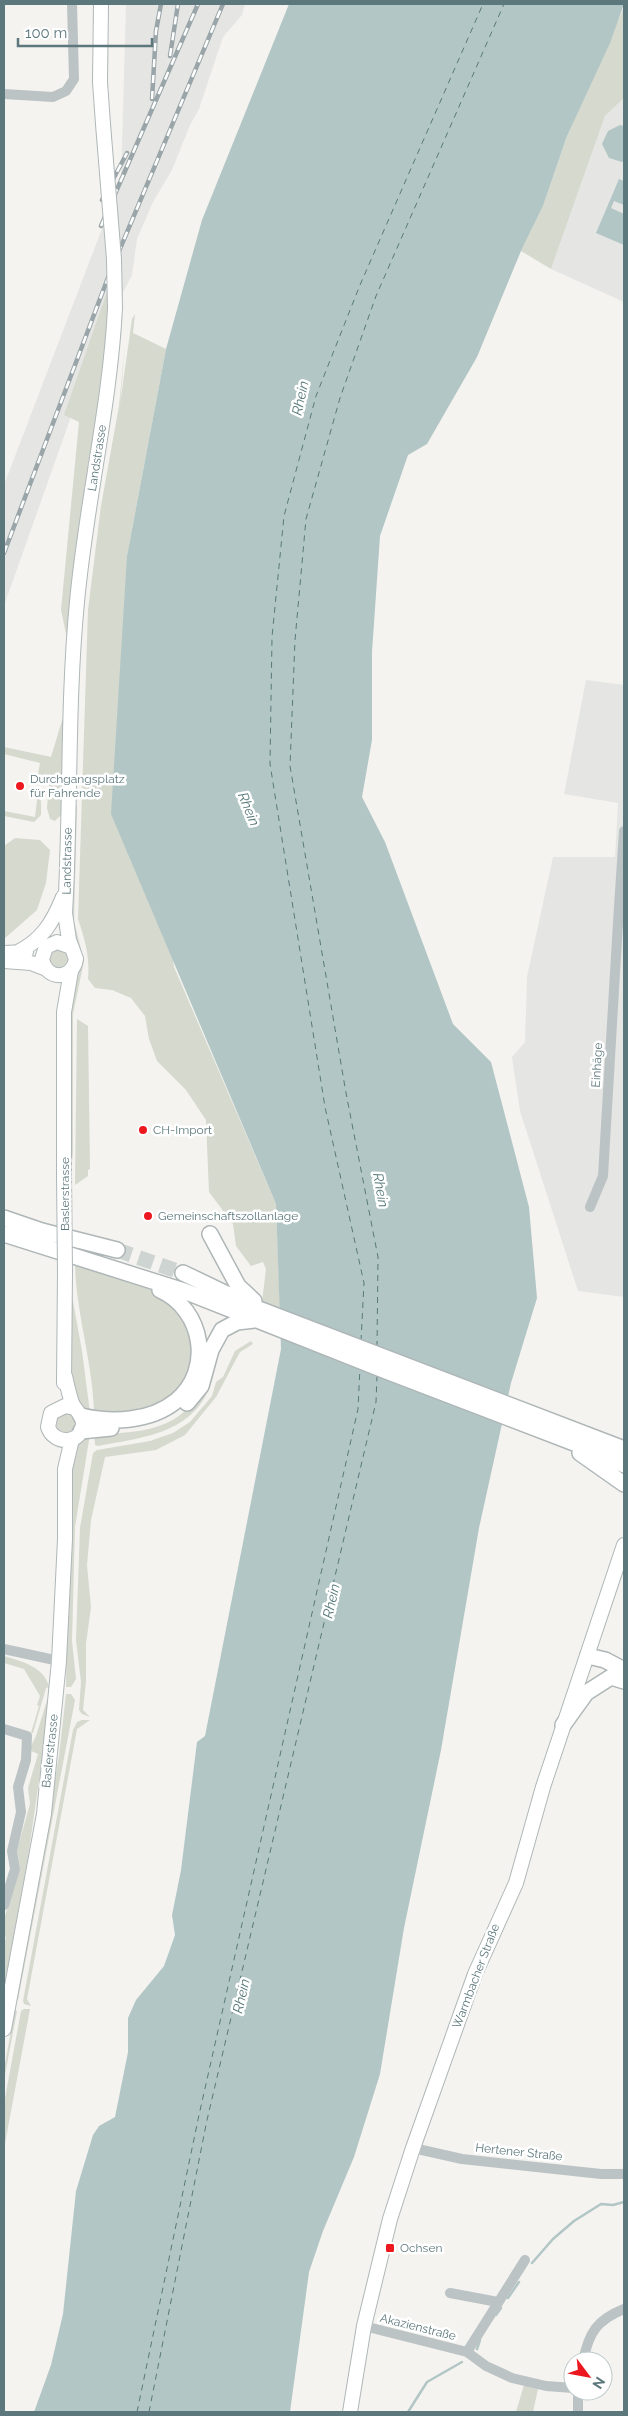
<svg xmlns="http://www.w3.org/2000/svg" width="628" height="2416" viewBox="0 0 628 2416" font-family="Raleway,sans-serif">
<rect width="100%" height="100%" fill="#f4f3ef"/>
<path fill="#e5e5e3" d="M126,4h119l-3,11 -19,22 -24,72 -9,16 -18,45 -19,32 -16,37 -5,36 -35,68 -93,263v-121l117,-306z
M624,98v204l-73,-33 54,-153z
M586,680l38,5v612l-46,-6 -58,-180 -8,-54 13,-15 2,-65 26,-120h62l3,-54 -54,-9z"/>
<path fill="#d5d9ce" d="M624,7v91l-19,18 -54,153 -30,-18 22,-45 24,-70z
M108,289l-1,63 -10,80 -18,92 -11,119 -7,-33 18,-188 -15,-7z
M135,314l-2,19 33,16 -39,207 47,411 102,237 4,107 -18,-9 4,-33 -3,-7 -12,4 -15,-20 -3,-22 -24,-32 -3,-72 -20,-30 -29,-29 -8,-22 -4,-23 -14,-18 -19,-8 -17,-2 -7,-9c2,-23 -3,-39 -10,-60l10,-309 13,-104 18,-100 6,-61 -5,59 12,-85z
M67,704l-4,109 -8,8 -5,-2 -3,-11 2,-25 -13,2 4,-22 -36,-9v-7l47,10z
M35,793l6,8v14l-7,7 -30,-6v-5l31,6 2,-16 -3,-4z
M74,806h3l-3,115 10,40 -11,53v138l-2,21h-2l1,-243z
M15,838l25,2 10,10 -4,33 -9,27 -33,29v-93z
M49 959a10 10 0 1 1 20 0a10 10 0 1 1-20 0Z
M77,1019l11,7 2,143 -2,1v6l-13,9z
M75,1264c23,8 77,20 93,36 7,6 18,18 21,27 10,28 0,62 -28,76 -21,11 -44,12 -67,10 -1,-50 -18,-99 -19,-149z
M71,1290l11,61 8,62c-29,-17 -19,-92 -19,-123z
M225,1337c-9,16 -9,35 -16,52 -19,45 -69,49 -111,57l-3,-1 -1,-11c40,-1 88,-2 106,-45 7,-18 12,-38 25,-52z
M251,1341l2,3 -13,8 -24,45 -31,38 -29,15 -51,7 -14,63 -4,45 4,42 -5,37v37l-3,29 7,7 -8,-3 -3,-4 2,-28 -5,-42 4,-112 13,-75 4,-3 53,-9 23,-8 17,-11 22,-26 4,-14 7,-5 12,-26z
M56 1423a10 10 0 1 1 20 0a10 10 0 1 1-20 0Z
M90,1434l-15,93 -3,114 4,38 -5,8h-5l4,-222 5,-21z
M4,1656c17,5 41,11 45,31l-3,1 -13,45h-2l8,-27 -2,-1 3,-9 -16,-27 -20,-6z
M49,1694l-5,52 -16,111 -24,132v-44l2,-8 -2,-1v-17l16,-51 -3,-18 13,-46 -2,-16 10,-34 -9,-4 7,-14z
M66,1694h5l4,6 -57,300h-2l43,-244z
M82,1720h8l-13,9 -50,270 4,7 -7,-2 -1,-3 50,-271 4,-8z
M24,2009h6l-26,140v-45l17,-93z
M15,2010l2,1 -13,69v-11z
M524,2385l14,4 -5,23h-17z"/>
<path fill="#b2c6c6" d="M289,4h335l-14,39 -43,93 -24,70 -22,45 -44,106 -50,87 -19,11 -28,81 -8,116v88l-10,57 23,45 68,182 38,38 38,145 8,91 -26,85 -32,145 -38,222 -37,178 -24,146 -26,83 -31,74 -14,41 -19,140h-256l17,-47 12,-51 13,-123 17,-56 6,-9 16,-9 13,-65v-34l8,-18 28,-34 11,-31 -3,-20 9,-45 16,-128 8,-6 76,-387 -5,-145 -165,-390 16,-258 39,-207 36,-129z
M620,125l4,1v35l-2,1 -13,-4 -7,-14 6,-13z
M619,179l5,2v24l-10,-4 -3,7 13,6v31l-28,-12z"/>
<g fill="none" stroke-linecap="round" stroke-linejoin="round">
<path stroke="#b2c6c6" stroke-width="2.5" d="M532,2263l21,-24 21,-18 27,-17 12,1 11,-3
M508,2298l11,-16
M496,2315l5,-7
M477,2349l3,-9
M408,2412l19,-30 35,-20"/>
<path stroke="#587979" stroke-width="1" stroke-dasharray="6 5" stroke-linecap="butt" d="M361,1341l3,-58 -39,-176 -55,-343 2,-127 12,-121 32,-120 44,-111 123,-281
M377,1347l1,-90 -32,-164 -56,-327 5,-126 11,-121 34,-121 36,-102 128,-292
M137,2412l62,-297 159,-706 2,-42
M149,2412l58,-292 169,-718 1,-26"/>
<path stroke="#ced4d2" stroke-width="15" stroke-dasharray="15 8" stroke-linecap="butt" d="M117,1250l66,23"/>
<g stroke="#afb7b9" stroke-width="16">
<path id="major" d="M101,4l-1,78 3,42
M71,947l-14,-5 -11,5 -4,12c4,22 31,21 34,0l-7,-19 -4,-27c6,-104 2,-208 12,-311 9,-99 33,-195 38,-294
M18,952c24,-12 35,-30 45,-55
M4,953l22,-1
M4,961l27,2 13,5
M64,1175v-163l7,-41
M65,1376c2,9 4,18 7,27 3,7 10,11 11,20 0,21 -29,23 -35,4l3,-14 14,-7 10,2
M64,1383l1,-111
M4,2029l40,-215 15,-153 6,-122v-70l7,-30
M350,2412l14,-86 26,-107 23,-71 62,-174 41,-91 27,-96 81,-242"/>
</g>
<g stroke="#afb6b7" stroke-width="18">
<path id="highway" d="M4,1218l38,13 75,19
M4,1234l180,57 202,80 196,75 42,19
M210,1234l28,52 16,15
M183,1273l73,35 368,141
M187,1403l14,-17 10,-36 11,-20 15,-8 17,-2
M81,1416c31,7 69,6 95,-15 38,-31 27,-92 -16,-111
M81,1431l30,-3
M580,1453l44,31
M588,1656l17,4 19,10
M563,1725l23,-32 25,-16 13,4"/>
</g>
<path stroke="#bcc3c5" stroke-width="10" d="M4,94l49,3 13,-6 8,-12 -2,-75
M623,922h-5l6,-91
M590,1207l13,-31 15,-254
M4,1649l55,12
M4,1729l23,7 -1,24 -8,27 3,25 -9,39 3,18 -11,36
M413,2148l49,11 139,15h23
M450,2293l48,9
M364,2326l103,26 19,14 26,12 34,8 27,2
M467,2352l58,-92
M583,2361c6,-29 14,-41 41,-52
M578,2412v-21"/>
<use href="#major" stroke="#fff" stroke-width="14"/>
<use href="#highway" stroke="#fff" stroke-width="15"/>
<g stroke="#99a5a8" stroke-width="4.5">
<path id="rail" d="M170,56l8,-52
M152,99l4,-68 5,-27
M102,200l25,-47
M101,226l97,-222
M4,553l105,-278 114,-271"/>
</g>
<use href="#rail" stroke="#fff" stroke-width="2.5" stroke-dasharray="8" stroke-linecap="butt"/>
<g stroke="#afb7b9" stroke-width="16" stroke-linecap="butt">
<path id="major-bridge" d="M103,124l11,135 1,49
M64,1175l1,97"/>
</g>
<use href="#major-bridge" stroke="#fff" stroke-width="14"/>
</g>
<g fill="#ed171f" stroke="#fff" stroke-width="2">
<circle cx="20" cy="786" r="5"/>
<circle cx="143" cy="1130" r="5"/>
<circle cx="148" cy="1216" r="5"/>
<rect x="385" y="2243" width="10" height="10" rx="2.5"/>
</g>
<g text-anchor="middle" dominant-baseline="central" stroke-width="5" stroke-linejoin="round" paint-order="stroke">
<g font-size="12" fill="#5d787c" stroke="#fff">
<text transform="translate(97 458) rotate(-81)">Landstrasse</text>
<text transform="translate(67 861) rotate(-89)">Landstrasse</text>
<text transform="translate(597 1065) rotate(-87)">Einhäge</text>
<text transform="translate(65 1194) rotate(-90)">Baslerstrasse</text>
<text transform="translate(50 1751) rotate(-84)">Baslerstrasse</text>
<text transform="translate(476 1976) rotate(-69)">Warmbacher Straße</text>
<text transform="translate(519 2152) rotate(6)">Hertener Straße</text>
<text transform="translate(418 2327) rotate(14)">Akazienstraße</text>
</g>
<g font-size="12" fill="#5d787c" stroke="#fff" text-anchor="start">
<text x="30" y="779">Durchgangsplatz<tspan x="30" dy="14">für Fahrende</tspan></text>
<text x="153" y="1130">CH-Import</text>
<text x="158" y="1216">Gemeinschaftszollanlage</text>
<text x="400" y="2248">Ochsen</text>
</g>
<g font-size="14" font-style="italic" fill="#587979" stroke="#fff">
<text transform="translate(300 398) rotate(-78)">Rhein</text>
<text transform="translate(249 809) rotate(68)">Rhein</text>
<text transform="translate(381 1190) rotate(80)">Rhein</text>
<text transform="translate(331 1601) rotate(-77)">Rhein</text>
<text transform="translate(241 1996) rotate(-77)">Rhein</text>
</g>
</g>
<rect width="628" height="2416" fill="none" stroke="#5d787c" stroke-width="10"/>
<g transform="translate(588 2376) rotate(122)"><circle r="24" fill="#ffffff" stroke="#bec9cb"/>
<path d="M0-4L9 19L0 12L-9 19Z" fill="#ed171f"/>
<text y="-8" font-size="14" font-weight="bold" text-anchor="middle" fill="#5d787c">N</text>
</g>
<path d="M18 38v8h134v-8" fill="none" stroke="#5d787c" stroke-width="2.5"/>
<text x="25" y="38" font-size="15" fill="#5d787c" stroke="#ffffff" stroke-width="4" paint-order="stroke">100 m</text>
</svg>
